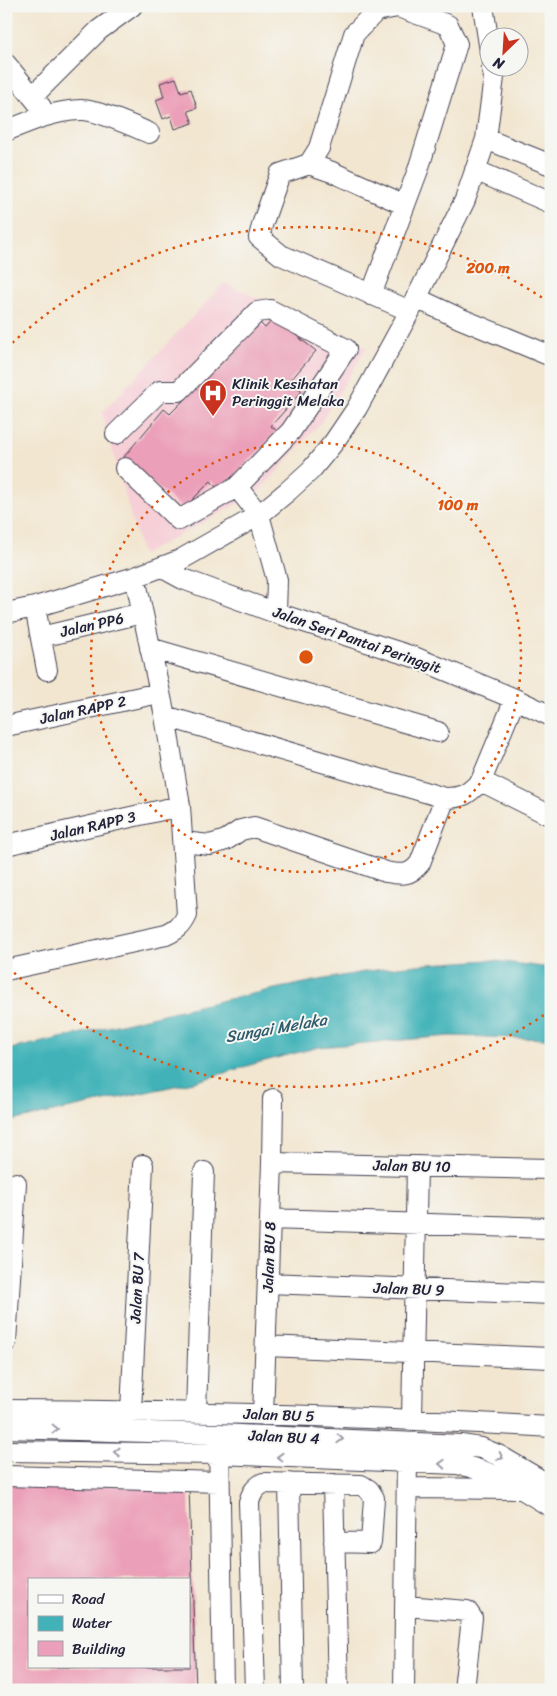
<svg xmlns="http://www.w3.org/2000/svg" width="557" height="1696" viewBox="0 0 557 1696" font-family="Sriracha,sans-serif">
<rect width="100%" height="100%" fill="#f6f6f2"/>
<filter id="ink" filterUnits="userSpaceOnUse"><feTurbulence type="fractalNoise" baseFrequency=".02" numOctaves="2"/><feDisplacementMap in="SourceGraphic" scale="10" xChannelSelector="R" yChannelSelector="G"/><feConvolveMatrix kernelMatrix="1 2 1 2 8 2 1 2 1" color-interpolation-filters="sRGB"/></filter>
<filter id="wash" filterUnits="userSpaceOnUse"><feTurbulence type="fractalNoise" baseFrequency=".0096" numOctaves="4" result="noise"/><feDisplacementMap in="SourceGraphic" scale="20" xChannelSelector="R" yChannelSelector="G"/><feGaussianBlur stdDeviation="1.12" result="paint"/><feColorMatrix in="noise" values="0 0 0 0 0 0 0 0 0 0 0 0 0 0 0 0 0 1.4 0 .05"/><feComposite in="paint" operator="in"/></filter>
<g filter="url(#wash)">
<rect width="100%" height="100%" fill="#f2e6d0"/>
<path fill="#f6cfd7" d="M224,283l143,64 -46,75 -63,71 -116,62 -40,-142z"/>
<path fill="#41b2b8" stroke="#326a7a" d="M488,960l63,8v71l-101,-3 -131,11 -62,16 -59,18 -192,41v-72c122,-26 242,-59 364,-79 39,-7 79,-8 118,-11z"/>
<g id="blocks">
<path fill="#eb9fb8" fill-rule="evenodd" d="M176,78l5,14 10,-3 6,19 -9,3 5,12 -18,6 -4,-13 -8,3 -7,-19 8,-3 -4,-14z
M274,318l42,33 -26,30 12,10 -31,35 6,5 -57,61 -9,-11 -28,28 -60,-51 41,-49 6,5 90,-91 5,5z
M6,1482l183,6 7,202h-190zM29,1580h160v87h-160z"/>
</g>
</g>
<g filter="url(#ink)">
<use href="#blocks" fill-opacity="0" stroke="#413f51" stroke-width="1"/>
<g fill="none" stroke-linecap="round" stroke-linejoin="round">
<g stroke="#413f51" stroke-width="22">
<path id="minor" d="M483,6l7,45
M6,64l35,43
M33,96l66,-66 33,-24
M6,131c24,-10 47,-20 74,-21 15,-1 53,16 69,23
M486,139l65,26
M309,164l23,8 73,33
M475,170l76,33
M371,295l47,-125 39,-126 -9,-19 -50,-18 -22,4 -22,23 -35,114 -10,16 -29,10 -17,48 -4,15 22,18 129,56
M416,298l43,20 92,38
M116,434l44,-43h19l78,-79 13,-2 76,39 -55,82 -54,56 22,28 18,65 -1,33
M125,468l54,52 58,-33
M167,565l3,7 13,7 93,34 138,44 101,42 36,17
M35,607l12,63
M6,613l29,-6 100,-30 45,-17 79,-45 29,-24 23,-21 23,-28 23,-34 53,-97 55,-111 21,-61 8,-62 -2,-9
M41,637l101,-24
M150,648l288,84
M165,716l280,82c18,0 23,-4 36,-17l34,-82
M6,726l153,-33
M481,781l70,35
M183,842l27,3 16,-5 15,-10 13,-3 132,45c16,3 24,4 34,-9l25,-65
M6,845l174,-39
M6,970l160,-35c11,-5 16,-9 21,-20l-7,-109 -15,-90 -30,-139
M272,1163l279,6
M270,1219l281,9
M268,1283l283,11
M6,1342l10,-159
M266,1346l285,12
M6,1410c182,1 363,6 545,17
M131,1411l12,-246
M196,1412l8,-240
M263,1415l9,-252 1,-64
M412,1419l5,-253
M6,1428l213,6 242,11 20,3 19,8 51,30
M219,1441l4,249
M6,1451l213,3 238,10c39,8 61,22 94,43
M6,1476l213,6
M289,1483l4,207
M333,1484l5,206
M408,1488l113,1
M406,1606l61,5 5,7 -8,72
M255,1690l-6,-188c3,-10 6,-14 14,-19l98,2 8,5 5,8 -3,45 -37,-1
M404,1690l3,-228"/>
</g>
<use href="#minor" stroke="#fff" stroke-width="20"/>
</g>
<defs><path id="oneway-chevron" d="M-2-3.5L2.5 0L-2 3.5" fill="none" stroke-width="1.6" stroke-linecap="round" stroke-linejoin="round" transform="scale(1.25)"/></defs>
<g stroke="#9c9ca7">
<use href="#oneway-chevron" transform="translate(55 1429) rotate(1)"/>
<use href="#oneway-chevron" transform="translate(340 1439) rotate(3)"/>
<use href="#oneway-chevron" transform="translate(117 1452) rotate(-179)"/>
<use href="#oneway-chevron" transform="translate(280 1457) rotate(-178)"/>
<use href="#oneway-chevron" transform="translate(500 1457) rotate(26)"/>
<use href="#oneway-chevron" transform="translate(442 1464) rotate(-177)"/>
</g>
</g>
<g fill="none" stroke="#de560e" stroke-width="2.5" stroke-dasharray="2.5 5">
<circle cx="306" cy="657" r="215"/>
<path d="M550 1011A430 430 0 0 1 7 966M7 348A430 430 0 0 1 550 303"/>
</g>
<defs>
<g id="hospital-pin" transform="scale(1.4375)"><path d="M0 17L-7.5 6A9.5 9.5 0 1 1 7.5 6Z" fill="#c8321e" stroke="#f6f6f2"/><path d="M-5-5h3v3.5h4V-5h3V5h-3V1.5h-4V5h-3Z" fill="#fff"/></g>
</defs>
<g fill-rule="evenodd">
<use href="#hospital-pin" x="213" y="393"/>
</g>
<g text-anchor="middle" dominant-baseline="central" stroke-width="4" stroke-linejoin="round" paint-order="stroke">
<g font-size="15" fill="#22223b" stroke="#f6f6f2" text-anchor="start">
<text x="232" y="384">Klinik Kesihatan<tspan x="232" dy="17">Peringgit Melaka</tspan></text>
</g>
<g font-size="15" fill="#22223b" stroke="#f6f6f2">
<text transform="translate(92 625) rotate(-13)">Jalan PP6</text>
<text transform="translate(357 640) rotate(19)">Jalan Seri Pantai Peringgit</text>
<text transform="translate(83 710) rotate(-12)">Jalan RAPP 2</text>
<text transform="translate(93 826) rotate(-13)">Jalan RAPP 3</text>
<text transform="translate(412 1166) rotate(1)">Jalan BU 10</text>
<text transform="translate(269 1257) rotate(-88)">Jalan BU 8</text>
<text transform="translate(137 1288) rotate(-87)">Jalan BU 7</text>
<text transform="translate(409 1289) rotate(2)">Jalan BU 9</text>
<text transform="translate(279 1415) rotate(2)">Jalan BU 5</text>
<text transform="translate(284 1437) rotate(3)">Jalan BU 4</text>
</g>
<g font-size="16" font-style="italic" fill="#2e5c6d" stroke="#f6f6f2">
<text transform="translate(276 1028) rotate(-10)">Sungai Melaka</text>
</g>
</g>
<circle cx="306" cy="657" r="8" fill="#de560e" stroke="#f6f6f2" stroke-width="2.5"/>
<g font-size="15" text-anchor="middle" font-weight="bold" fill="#de560e" stroke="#f6f6f2" stroke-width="4" stroke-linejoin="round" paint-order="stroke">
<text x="488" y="273">200 m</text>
<text x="458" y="510">100 m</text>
</g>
<rect width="557" height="1696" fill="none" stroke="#f6f6f2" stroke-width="25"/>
<rect x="28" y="1578" width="162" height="90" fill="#f6f6f2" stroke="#a1a1a9"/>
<rect x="38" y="1595" width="25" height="8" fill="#ffffff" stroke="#a1a1a9"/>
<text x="72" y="1604" font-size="15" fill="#22223b">Road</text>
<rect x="38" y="1616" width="25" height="15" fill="#41b2b8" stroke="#a1a1a9"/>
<text x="72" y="1628" font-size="15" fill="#22223b">Water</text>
<rect x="38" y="1641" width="25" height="15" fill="#eb9fb8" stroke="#a1a1a9"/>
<text x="72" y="1654" font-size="15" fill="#22223b">Building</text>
<g transform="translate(504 52) rotate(205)"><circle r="24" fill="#f6f6f2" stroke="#a1a1a9"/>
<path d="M0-4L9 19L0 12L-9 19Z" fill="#c8321e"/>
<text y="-8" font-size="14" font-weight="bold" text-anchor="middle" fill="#22223b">N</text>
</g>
</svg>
